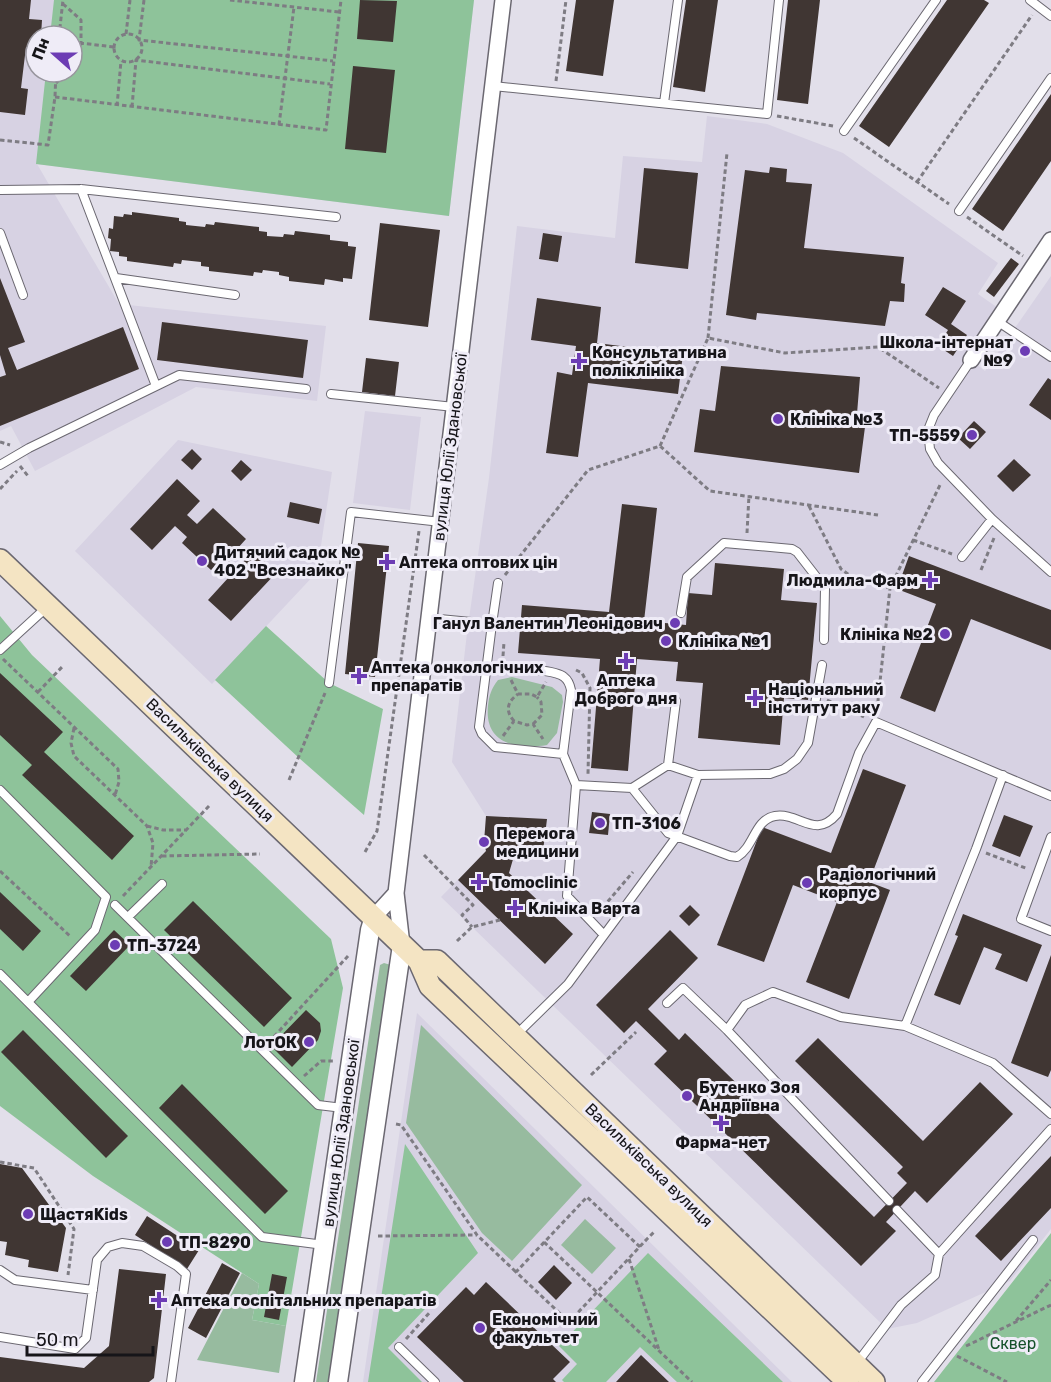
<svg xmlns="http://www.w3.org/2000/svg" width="1051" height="1382" viewBox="0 0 1051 1382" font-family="Rubik,sans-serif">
<rect width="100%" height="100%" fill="#e2dfea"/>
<path fill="#d7d2e3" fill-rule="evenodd" d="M0,0h474l-25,216 -412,-52 82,140 207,22 -9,75 -121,-14 -161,84 -24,-45 -11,5zM36,36h36v36h-36z
M707,116l60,8 76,29 155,110 -20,31 20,14 -27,52 14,11 66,-95v953l-41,52 -93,42 -30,6 -446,-432 45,-46 -2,-9 2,-26 -34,-54 15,-129 22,-155 28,-252 98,12 8,-82 79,6z
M365,411l56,6 -11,93 -57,-7z
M178,440l154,32 -15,100 -105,112 -137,-133z
M417,1013l375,369h-429z"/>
<path fill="#97bb9f" d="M512,677l40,10 10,8 1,7 -6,31 -10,12c-30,5 -63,-1 -59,-39 1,-10 3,-17 10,-26z
M384,963l10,3 -63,416h-15l64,-417z
M421,1025l161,160 -70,76 -30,-28 -76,-110z
M585,1219l31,29 -24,26 -31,-29z
M242,1273l17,11 -7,36 34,6 -7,47 -82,-13z"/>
<path fill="#8ec39a" d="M54,0h420l-25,216 -413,-52 10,-92h26v-36h-22z
M0,616l32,39 299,284 12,49 -57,338 -34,-6 7,-36 -166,-108 -93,-70z
M266,626l63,57 54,26 -19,106 -65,-57 -84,-78z
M405,1144l73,109 -90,95 34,34h-54z
M1051,1233v149h-117z
M648,1253l135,129h-106l-37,-35 -34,35h-42l-2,-2 15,-16 -18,-18z"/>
<path fill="#403633" d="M0,0h31l-2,19 13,1 -1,16h-5v13l-10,-2 -5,41 7,1 -3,26 -25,-3z
M360,0l37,1 -4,41 -36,-3z
M576,0h38l-11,76 -37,-5z
M686,0h32l-13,92 -32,-5z
M788,0h32l-12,104 -31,-4z
M947,0h37l5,3 -100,144 -30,-21z
M353,66l42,4 -9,83 -41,-4z
M1051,94v67l-48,70 -31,-22z
M770,167l17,2 -1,13 26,2 -8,64 100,9 -3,26 4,1 -1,18 -14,-1 -5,25 -128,-13 -1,7 -30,-5 19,-145 24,3z
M644,168l54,5 -10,96 -53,-6z
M132,212l47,6v3l7,1v3l19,2 1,-3 8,1 1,-3 44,5v4l8,1v4l16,1 1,-3 10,1 1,-4 35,4v5l18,2v4l8,1 -4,32 -9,-1v4l-18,-3 -1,6 -35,-4v-4l-10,-2v-3l-16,-2 -1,3 -8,-1 -1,4 -44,-5v-4l-8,-1v-4l-19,-2 -1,4 -7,-1 -1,4 -46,-6v-4l-8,-1v-4l-9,-1 1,-12 -3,-1 1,-10 4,1 1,-13 9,1 1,-3 8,1z
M380,223l60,7 -12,97 -59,-7z
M543,233l19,3 -4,26 -19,-3z
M1011,258l8,6 -25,33 -8,-6z
M0,278l25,64 -17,6 9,22 106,-43 16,42 -139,57v-49l6,-2 -6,-20z
M943,287l23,14 -15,23 16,11 -14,21 -15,-10 10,-16 -23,-15z
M537,298l64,9 -4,36 86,11 -5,40 -90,-11 -10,74 -32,-4 11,-81 15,3 4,-29 -45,-6z
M162,322l146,18 -5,38 -146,-18z
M366,358l33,4 -4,34 -33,-4z
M721,366l139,11 -4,49 9,1 -6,46 -165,-21 6,-43 15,2z
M1048,378l3,2v40l-22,-15z
M974,421l12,11 -16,17 -12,-11z
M192,449l10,10 -10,11 -11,-10z
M1014,459l17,16 -18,17 -16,-16z
M241,460l11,10 -11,11 -10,-10z
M177,479l23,22 -13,14 10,9 16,-16 33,31 -18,20 10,9 15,-17 24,21 -46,49 -23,-21 21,-23 -13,-12 -5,5 -29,-27 5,-6 -12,-11 -23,24 -22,-21z
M290,502l32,7 -3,15 -32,-7z
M622,504l35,4 -13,113 42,4 2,-32 24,2 3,-32 69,6 -3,31 36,3 -9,97 -24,-2 -4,47 -82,-7 5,-55 -27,-2 2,-19 -41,-3 -9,112 -37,-3 9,-109 -82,-6 4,-48 87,7z
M358,543l31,3 -14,131 -30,-3z
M909,556l142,54v40l-80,-31 -36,93 -35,-14 36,-94 -39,-15z
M0,673l63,59 -19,20 90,84 -22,24 -90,-85 10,-10 -32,-30z
M863,769l43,16 -37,97 21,8 -41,109 -43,-17 31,-80 -44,-17 -29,77 -47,-17 45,-118 69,26z
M592,812l18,2 -2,21 -19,-2z
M1004,815l29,11 -13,31 -28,-11z
M486,816l61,3 -4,32 -27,-2 -7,24 64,61 -28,30 -87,-84 28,-29 -2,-9z
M0,892l41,39 -18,20 -23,-22z
M193,901l99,97 -28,29 -100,-97z
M690,905l10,10 -11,11 -10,-10z
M963,914l79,31 -15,37 -32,-13 7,-15 -18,-7 -24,58 -26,-10 24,-59 -3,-1z
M114,930l16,15 -44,46 -16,-15z
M670,930l28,28 -50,51 31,31 6,-7 189,184 33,-34 -10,-10 6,-6 -108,-106 23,-23 105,103 57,-59 33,32 -86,89 -12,-12 -29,31 10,9 -35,35 -207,-202 13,-13 -31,-30 -12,12 -28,-28z
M1051,955v115l-3,7 -37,-14z
M306,1010l14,13 1,8 -3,9 -26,27 -21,-21z
M23,1030l105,106 -22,22 -105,-106z
M182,1084l106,107 -23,23 -106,-106z
M1051,1156v52l-50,53 -26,-25z
M0,1164l22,4 44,60 -8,44 -30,-5 1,-7 -24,-5 2,-13 -7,-1z
M147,1216l52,34 -12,19 -52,-34z
M222,1263l18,10 -34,65 -18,-10z
M554,1265l18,18 -16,17 -18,-18z
M119,1269l47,5 -12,104 -5,4h-149v-25l84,11 25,-22z
M272,1274l15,3 -8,43 -15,-3z
M486,1282l84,80 -17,17 3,3h-92l-47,-45 49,-50 8,8z
M641,1355l28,27h-53z"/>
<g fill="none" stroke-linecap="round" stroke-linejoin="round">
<g stroke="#6b6871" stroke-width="10">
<path id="service" d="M1030,0l21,16
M493,86l274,28 12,-114
M664,103l14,-103
M844,131l92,-131
M81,189l75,197
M0,190l81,-1 255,28
M959,211l92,-133
M0,233l23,62
M116,278l119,17
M997,321l54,36
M971,360l-37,55 -6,15 2,19 8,14 54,56 59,53
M331,394l123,13
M0,465l29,-17 150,-73 127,14
M962,557l30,-38
M681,613l6,-36 37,-34 68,6 5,3 28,36 -1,52
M429,618l63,6 -13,103 3,7 13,13 68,7 13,31 -9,111 37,39
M492,624l6,-41
M0,650l47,-43
M487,667c16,1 67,1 77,10 4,3 6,8 7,13l-8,64
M329,683l22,-171 90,10
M668,765l30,10 72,-1 14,-5 13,-10 11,-16 14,-78
M576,785l56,3 36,-23 8,-64
M632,788l36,45 62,23 7,1c18,-11 17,-37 38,-41 24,-4 40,24 62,-2l22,-61 17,-31 175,74
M0,790l106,107 -11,33 -67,72
M1051,837l-30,82 30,12
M115,905l203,200 25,3
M128,917l34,-33
M0,974l262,263 62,8
M667,1003l16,-15 44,42
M905,1026l71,-177 27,-74
M516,1035l52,-51 109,-148 21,-61
M889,1201l-162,-171 18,-25 28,-13 68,25 64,9 88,37 58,51
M897,1210l42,44
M0,1270l15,10 78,10
M0,1337l75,12 11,-11 11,-78 11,-13 14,-4 21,3 34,20 9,8 -15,108
M399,1347l36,35
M857,1363l44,-58 34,-30 4,-21 112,-125
M922,1382l111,-142"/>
</g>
<g stroke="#6b6871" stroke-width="18">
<path id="minor" d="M971,360l80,-120
M374,917l22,-24
M402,945l-6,-52 107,-893"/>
</g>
<g stroke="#6b6871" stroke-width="21">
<path id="tertiary" d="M304,1382l66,-452 4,-13
M338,1382l64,-437"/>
</g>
<g stroke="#6b6871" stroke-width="24">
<path id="secondary" d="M0,560l419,401 11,25 418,396
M419,961h18l437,421"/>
</g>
<path stroke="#7e7c83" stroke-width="3" stroke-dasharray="4.5 3" stroke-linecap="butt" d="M144,0l-5,40 194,21
M230,0l109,12
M63,4l18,16v23l-9,24
M126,34l4,-34
M114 48a14 14 0 1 1 28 0a14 14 0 1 1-28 0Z
M59,36l4,-36
M72,42l42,5
M556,81l10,-81
M56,83l11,-11
M55,97l271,33 15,-130
M117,106l4,-45
M132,107l4,-47 194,24
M777,116l56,10
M279,125l15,-118
M854,138l95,66
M0,140l48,5 7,-48 1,-25
M917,182l115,-167
M967,217l56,39
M708,338l19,-185
M0,442l10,3
M660,446l48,-108 77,15 93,-6 61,41
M20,466l8,10
M0,489l17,-18
M809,506l32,63 11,8 38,11
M747,533l2,-38
M913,540l39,14
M981,570l13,-32
M505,575l83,-105 72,-24 50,45 168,24
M503,656l1,-14
M3,659l115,110 1,13 -4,13
M576,670l6,3 8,15 -2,86
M511,680l7,14h13l6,3 9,-15
M38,692l24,-25
M827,700l37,17
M877,710l13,-122 51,-105
M514,721c-9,-10 -7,-19 4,-27
M533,724l9,-9 -1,-13 -4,-5
M74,728l-3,15 3,13 73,70 6,17 -2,24
M503,736l11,-15 13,4 6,-1 10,15
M289,780l36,-87
M147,826l16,4h24
M365,852l12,-21 42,-300
M986,853l42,16
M424,855l49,50 -11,10 10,12
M162,856l98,-2
M0,871l71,66
M123,896l86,-90
M598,913l35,-41
M457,941l15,-14 28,-7
M269,1042l79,-86
M591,1075l45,-43
M304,1076l17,-15h12
M396,1124l5,1 76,110 39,37
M0,1162l34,6 40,61 -6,46
M378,1236l99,-1
M544,1242l148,140
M640,1247l-53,-50 -71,75 53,50 78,-83 8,-8
M629,1259l30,91
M1016,1321l35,-41
M406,1339l25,-28
M966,1346l85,-41
M957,1356l50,26"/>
<use href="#service" stroke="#fff" stroke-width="8"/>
<use href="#minor" stroke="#fff" stroke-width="15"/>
<use href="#tertiary" stroke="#fff" stroke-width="18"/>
<use href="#secondary" stroke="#f4e4c3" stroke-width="21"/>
</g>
<g fill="#6c3cb4" stroke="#efecf7" stroke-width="2">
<circle cx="1025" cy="351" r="6"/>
<path d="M576 352h6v6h6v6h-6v6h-6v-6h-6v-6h6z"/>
<circle cx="778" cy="419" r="6"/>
<circle cx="972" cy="435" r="6"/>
<circle cx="202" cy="561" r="6"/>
<path d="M384 553h6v6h6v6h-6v6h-6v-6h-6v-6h6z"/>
<path d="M927 571h6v6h6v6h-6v6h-6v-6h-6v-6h6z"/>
<circle cx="675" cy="623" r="6"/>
<circle cx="945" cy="634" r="6"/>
<circle cx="666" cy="641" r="6"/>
<path d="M623 652h6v6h6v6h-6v6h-6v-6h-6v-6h6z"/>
<path d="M356 667h6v6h6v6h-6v6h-6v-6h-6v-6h6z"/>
<path d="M752 689h6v6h6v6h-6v6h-6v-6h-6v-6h6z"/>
<circle cx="600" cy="823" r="6"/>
<circle cx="484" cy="842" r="6"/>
<path d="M476 873h6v6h6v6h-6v6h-6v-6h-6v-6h6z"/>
<circle cx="807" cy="883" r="6"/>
<path d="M512 899h6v6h6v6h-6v6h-6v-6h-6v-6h6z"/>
<circle cx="115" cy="945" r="6"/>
<circle cx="309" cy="1042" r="6"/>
<circle cx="687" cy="1096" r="6"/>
<path d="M718 1114h6v6h6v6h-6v6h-6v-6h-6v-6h6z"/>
<circle cx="28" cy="1214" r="6"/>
<circle cx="167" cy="1242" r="6"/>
<path d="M156 1291h6v6h6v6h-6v6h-6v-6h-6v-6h6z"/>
<circle cx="480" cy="1328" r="6"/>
</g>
<g text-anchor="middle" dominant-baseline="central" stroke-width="6" stroke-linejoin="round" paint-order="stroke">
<g font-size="16" font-weight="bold" fill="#161519" stroke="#efecf7" text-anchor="start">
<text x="1013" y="342" text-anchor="end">Школа-інтернат<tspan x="1013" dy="18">№9</tspan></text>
<text x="592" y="352">Консультативна<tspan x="592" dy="18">поліклініка</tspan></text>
<text x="790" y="419">Клініка №3</text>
<text x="960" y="435" text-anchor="end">ТП-5559</text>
<text x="214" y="552">Дитячий садок №<tspan x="214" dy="18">402 "Всезнайко"</tspan></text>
<text x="399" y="562">Аптека оптових цін</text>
<text x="918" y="580" text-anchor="end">Людмила-Фарм</text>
<text x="663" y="623" text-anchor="end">Ганул Валентин Леонідович</text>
<text x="933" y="634" text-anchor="end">Клініка №2</text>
<text x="678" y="641">Клініка №1</text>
<text x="371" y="667">Аптека онкологічних<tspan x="371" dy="18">препаратів</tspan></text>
<text x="626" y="680" text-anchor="middle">Аптека<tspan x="626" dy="18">Доброго дня</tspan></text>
<text x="768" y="689">Національний<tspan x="768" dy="18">інститут раку</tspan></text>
<text x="612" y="823">ТП-3106</text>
<text x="496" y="833">Перемога<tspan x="496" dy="18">медицини</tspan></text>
<text x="819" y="874">Радіологічний<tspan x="819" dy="18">корпус</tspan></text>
<text x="492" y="882">Tomoclinic</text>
<text x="528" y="908">Клініка Варта</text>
<text x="127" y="945">ТП-3724</text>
<text x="297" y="1042" text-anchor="end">ЛотОК</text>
<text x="699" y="1087">Бутенко Зоя<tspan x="699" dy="18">Андріївна</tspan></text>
<text x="721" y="1142" text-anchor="middle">Фарма-нет</text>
<text x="40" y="1214">ЩастяKids</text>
<text x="179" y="1242">ТП-8290</text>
<text x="171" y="1300">Аптека госпітальних препаратів</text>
<text x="492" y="1319">Економічний<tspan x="492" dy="18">факультет</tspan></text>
</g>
<g font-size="16" fill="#161519" stroke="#efecf7">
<text transform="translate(450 447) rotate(-83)">вулиця Юлії Здановської</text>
<text transform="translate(210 760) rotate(44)">Васильківська вулиця</text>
<text transform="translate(341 1133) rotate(-82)">вулиця Юлії Здановської</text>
<text transform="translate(649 1165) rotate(44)">Васильківська вулиця</text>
</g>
<g font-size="16" fill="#15512a" stroke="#efecf7">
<text x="1013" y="1343">Сквер</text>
</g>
</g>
<g transform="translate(54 54) rotate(291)"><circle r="28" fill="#efecf7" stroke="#98969e" stroke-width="1.5"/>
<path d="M0-4.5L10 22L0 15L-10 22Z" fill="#6c3cb4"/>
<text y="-9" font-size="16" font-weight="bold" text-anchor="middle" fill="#161519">Пн</text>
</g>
<path d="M27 1346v9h126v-9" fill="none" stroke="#161519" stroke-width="3"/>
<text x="36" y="1346" font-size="18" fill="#161519" stroke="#efecf7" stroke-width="4.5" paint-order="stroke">50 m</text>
</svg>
